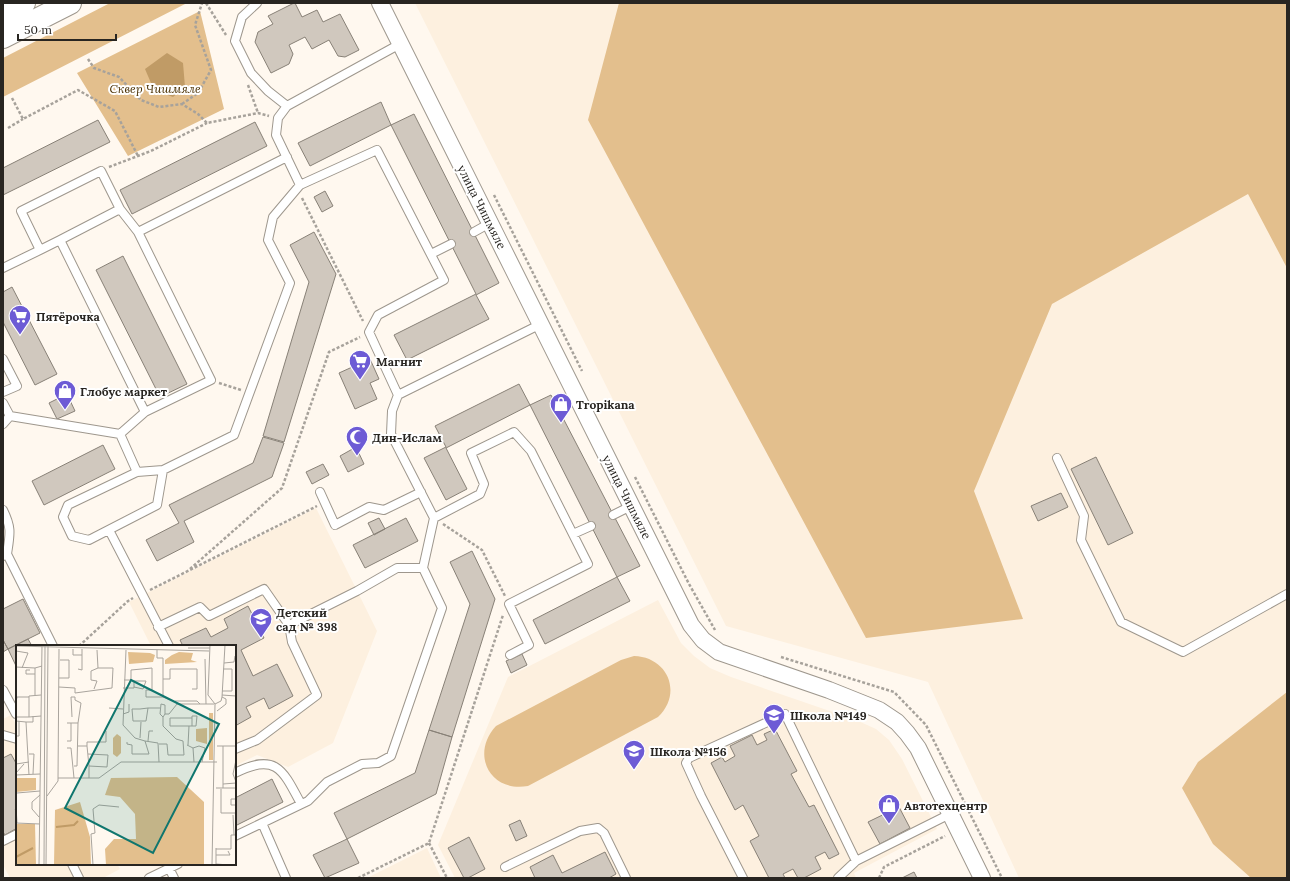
<svg xmlns="http://www.w3.org/2000/svg" width="1290" height="881" viewBox="0 0 1290 881" font-family="Lora,serif">
<rect width="100%" height="100%" fill="#fff8ef"/>
<path fill="#fdf0df" d="M415,3h872v875h-268l-91,-196 -202,-56z
M316,508l61,123 -44,112 -45,24 -31,-12 -22,11v-120h-84l-22,-44z
M658,600l23,43 13,13 16,12 21,9 125,43 20,9 13,11 13,19 35,70 -83,44 2,5h-401l-17,-33 70,-168z
M11,715l6,12v137h100l3,5 -17,9h-93l-7,-13v-146z
M427,848l14,30h-74z"/>
<path fill="#e3bf8d" d="M110,3h77l-184,94v-39z
M619,3h668v265l-39,-74 -196,110 -78,187 49,128 -157,19 -278,-518z
M200,11l24,98 -96,47 -51,-83z
M634,656c34,1 49,37 24,61l-130,69c-38,7 -58,-32 -32,-60l125,-66z
M1287,692v186h-36l-38,-34 -31,-56 16,-26z"/>
<path fill="#c09b66" d="M167,53l16,10 2,24 -12,10 -19,-7 -9,-21z"/>
<path fill="#d0c8be" stroke="#888177" d="M294,3h1l7,14 15,-7 6,12 17,-8 19,36 -14,7 -7,-1 -9,-16 -17,9 -7,-12 -16,8 4,9 -4,10 -18,9 -16,-31 3,-10 15,-8 -5,-8z
M381,102l10,23 -81,41 -12,-23z
M414,114l85,169 -23,12 13,24 -82,41 -13,-25 82,-41 -85,-169z
M98,120l12,22 -107,53v-27z
M255,122l12,24 -135,68 -12,-24z
M325,191l8,15 -11,6 -8,-15z
M314,232l22,42 -52,168 -21,-6 46,-154 -19,-37z
M123,256l64,128 -27,13 -64,-127z
M12,287l45,87 -22,11 -32,-63v-30z
M370,359l9,20 -9,4 7,16 -22,10 -16,-36z
M519,384l11,21 -84,43 21,41 -21,11 -22,-42 22,-11 -11,-21z
M67,394l8,17 -18,8 -8,-16z
M551,395l89,171 -23,11 -87,-172z
M263,437l21,6 -12,34 -88,44 10,21 -37,19 -11,-21 33,-17 -10,-18 84,-42z
M103,445l12,24 -71,36 -12,-24z
M356,447l8,17 -16,8 -8,-16z
M1096,457l37,76 -25,12 -37,-76z
M323,464l6,11 -17,9 -6,-12z
M1061,493l7,14 -30,14 -7,-15z
M379,518l6,11 -11,6 -6,-12z
M406,518l12,23 -53,27 -12,-23z
M472,551l23,48 -43,138 -23,-7 41,-126 -20,-42z
M617,577l13,24 -85,43 -12,-24z
M23,599l17,34 -32,16 -5,-9v-31z
M248,606l16,32 -23,12 12,26 24,-12 16,32 -24,13 -5,-11 -18,9 5,10 -16,9v-80h-52l-3,-6 26,-12 5,9 17,-9 -4,-9z
M28,639l4,7h-15v22l-9,-19z
M3,640l5,9 -5,3z
M522,654l5,11 -16,8 -5,-12z
M775,729l22,42 -6,3 18,33 5,-2 25,49 -10,5 -4,-7 -10,5 6,12 -17,9h-6l-5,-9 -10,5 2,4h-16l-19,-37 9,-5 -16,-31 -8,5 -24,-47 11,-6 3,5 10,-6 -5,-10 22,-11 5,10 10,-5 -3,-6z
M429,730l23,7 -16,57 -89,45 -13,-26 81,-40z
M11,754l6,11v43l-2,1 2,3v16l-12,7 -2,-3v-74z
M272,779l11,23 -48,24v-28z
M899,807l11,21 -30,16 -12,-22z
M520,820l7,16 -11,5 -7,-16z
M469,837l16,32 -17,9h-4l-16,-30z
M347,839l12,24 -34,15 -12,-23z
M605,852l11,22 -7,4h-74l-5,-11 23,-12 9,18z
M914,872l3,6h-15z"/>
<g fill="none" stroke-linecap="round" stroke-linejoin="round">
<g stroke="#9e978d" stroke-width="10">
<path id="lane" d="M257,3l-15,14 -7,24 16,32 17,18 19,15
M300,185l-24,-50 2,-17 9,-12 113,-62
M138,232l-18,-23 -60,31 85,172 66,-32 -73,-148 149,-75
M474,232l16,-9
M60,240l-20,10 -19,-39 80,-40 19,38
M431,254l20,-10
M3,268l37,-18
M3,359l14,27 -14,6
M3,403l7,13 110,18 17,38
M3,424l7,-8
M120,434l25,-22
M1057,458l27,58 -3,24 40,82 62,30 104,-58
M163,470l71,-35 56,-152 -22,-43 5,-23 27,-32 77,-35 67,130 -66,35 -9,17 29,63
M163,470l-6,35 -68,35 -17,-4 -9,-19 5,-12 69,-33z
M320,492l15,33 34,-18 15,3 37,-18
M3,510c9,18 7,24 4,44
M613,515l18,-9
M109,530l60,116
M573,534l18,-8
M3,556l4,-2 46,92
M289,625l68,-34 40,-23h26
M158,627l42,-20 9,9 55,-27 25,36 3,17 25,53 -60,45 -22,9
M510,655l19,-10 -20,-41 79,-40 -57,-113 -17,-19 -43,21 13,31 -4,10 -46,24 -43,-84 1,-23 6,-16 143,-71
M3,690l13,24h1
M3,735l14,4
M235,773c41,-21 48,-3 66,31
M262,823l24,55
M235,836l73,-35 19,-19 35,-18 16,-1 13,-7 51,-148 -19,-40 11,-50
M3,841l14,-7
M72,864l7,14
M505,867l75,-36 18,-3 6,5 22,45
M169,868l5,10
M149,878l29,-14
M743,878l-42,-82 -15,-33 3,-5 96,-44 71,147 94,-47
M838,878l18,-17"/>
</g>
<g stroke="#9e978d" stroke-width="18">
<path id="street" d="M380,3l311,622 12,15 16,12 110,38 50,20 18,12 10,11 11,15 64,130"/>
</g>
<g stroke="#9e978d" stroke-width="24">
<path id="secondary" d="M3,14l21,-11
M3,37l67,-34"/>
</g>
<path stroke="#a7a29b" stroke-width="2.5" stroke-dasharray="3 2" stroke-linecap="butt" d="M206,3l20,32
M88,59l6,9 25,9 22,23 18,7 23,-3 16,10 9,9 51,-10 11,3
M248,85l10,28
M12,98l11,21 55,-29 37,21 23,45
M182,104l16,-11 13,-23 -16,-45 7,-22
M8,128l15,-9
M109,167l42,-16 56,-28
M494,195l88,176
M302,198l61,123
M219,383l22,7
M635,477l54,107 26,46
M443,524l39,26 23,46
M190,569l92,-81 47,-136 31,-15
M150,590l167,-84
M79,646l49,-45 5,-3
M781,657l113,35 32,33 76,153
M429,843l18,35
M358,878l71,-35 74,-228
M879,878l5,-11 61,-31"/>
<use href="#lane" stroke="#fff" stroke-width="8"/>
<use href="#street" stroke="#fff" stroke-width="16"/>
<use href="#secondary" stroke="#fff" stroke-width="22"/>
</g>
<defs>
<g id="supermarket-pin" transform="scale(1.15)"><path d="M0 17L-7.5 6A9.5 9.5 0 1 1 7.5 6Z" fill="#6d5bd5" stroke="#fff"/><path d="M-6-5.5h2.5l.6 2H6L4.5 2H-2.5L-4.4-4H-6ZM-1.5 3.2a1.3 1.3 0 1 0 .1 0ZM3 3.2a1.3 1.3 0 1 0 .1 0Z" fill="#fff"/></g>
<g id="shop-pin" transform="scale(1.15)"><path d="M0 17L-7.5 6A9.5 9.5 0 1 1 7.5 6Z" fill="#6d5bd5" stroke="#fff"/><path d="M-5-2.5h2.3a2.7 3.5 0 0 1 5.4 0H5L5.5 6h-11ZM-1.5-2.5h3a1.5 2.3 0 0 0-3 0Z" fill="#fff"/></g>
<g id="mosque-pin" transform="scale(1.15)"><path d="M0 17L-7.5 6A9.5 9.5 0 1 1 7.5 6Z" fill="#6d5bd5" stroke="#fff"/><path d="M3.5-4.9A6 6 0 1 0 3.5 4.9A5 5 0 1 1 3.5-4.9Z" fill="#fff"/></g>
<g id="school-pin" transform="scale(1.15)"><path d="M0 17L-7.5 6A9.5 9.5 0 1 1 7.5 6Z" fill="#6d5bd5" stroke="#fff"/><path d="M0-5L7-2L0 1L-7-2ZM-4 1L0 2.5L4 1V4Q0 6-4 4Z" fill="#fff"/></g>
</defs>
<g fill-rule="evenodd">
<use href="#supermarket-pin" x="20" y="316"/>
<use href="#supermarket-pin" x="360" y="361"/>
<use href="#shop-pin" x="65" y="391"/>
<use href="#shop-pin" x="561" y="404"/>
<use href="#mosque-pin" x="357" y="437"/>
<use href="#school-pin" x="261" y="619"/>
<use href="#school-pin" x="774" y="715"/>
<use href="#school-pin" x="634" y="751"/>
<use href="#shop-pin" x="889" y="805"/>
</g>
<g text-anchor="middle" dominant-baseline="central" stroke-width="4" stroke-linejoin="round" paint-order="stroke">
<g font-size="12" font-style="italic" fill="#492f01" stroke="#fff">
<text x="155" y="88">Сквер Чишмяле</text>
</g>
<g font-size="12" fill="#282521" stroke="#fff">
<text transform="translate(482 207) rotate(63)">улица Чишмяле</text>
<text transform="translate(627 497) rotate(63)">улица Чишмяле</text>
</g>
<g font-size="12" font-weight="bold" fill="#282521" stroke="#fff" text-anchor="start">
<text x="36" y="316">Пятёрочка</text>
<text x="376" y="361">Магнит</text>
<text x="80" y="391">Глобус маркет</text>
<text x="576" y="404">Tropikana</text>
<text x="372" y="437">Дин-Ислам</text>
<text x="276" y="612">Детский<tspan x="276" dy="14">сад № 398</tspan></text>
<text x="790" y="715">Школа №149</text>
<text x="650" y="751">Школа №156</text>
<text x="904" y="805">Автотехцентр</text>
</g>
</g>
<g transform="translate(16 645)">
<rect width="220" height="220" fill="#fff8ef"/>
<path d="M112,7l22,1 5,2 -2,7 -24,2zM163,7l14,1 -2,7 6,2 -32,2v-4l7,-5zM193,68h4v47h-4zM191,83v16l-11,-3v-12zM101,89l4,3v16l-4,4 -4,-3v-16zM161,132l27,25v63h-98l-1,-16 9,-10h22l-1,-25 -15,-17 -15,-2 6,-17zM0,133h20v12l-20,2zM64,157l10,35 1,28h-37l1,-55zM0,179h19l1,41h-20z" fill="#e3bf8d"/>
<path fill="none" stroke="#c09b66" stroke-width="2" d="M40,182l18,-2 4,-4M0,212l17,-9"/>
<path fill="none" stroke="#a9a49d" stroke-width="1" d="M5,0l21,1M194,0l-2,50 7,9 6,-3 1,-4 3,-52M0,1l193,5M172,3h22M57,4v6h9v-6M110,5l-3,75 12,13 10,3M0,6l12,2 -6,15M189,14l1,45M208,18l10,-1 1,-6M0,22l19,1 7,-2M62,24l4,1v-15M14,25h-4v4h9M43,33h10v-18h-9M147,34h7v-10h27v20h-5M108,35h7v-10l21,-2v22h-6v7h17v-39h-6v-8M43,42l16,1v5l37,-5 1,-20h-15l-1,-18M107,43h11v-7h12l-3,8 -9,-2M78,44l3,-8 -6,-1v-9l7,-3M206,46h10v-22h-9M19,50v-27M25,50l-12,1v21l12,-1M206,50l14,1M59,52v3l6,3 -3,20M147,52l13,5M159,56h22l3,3M0,57l1,-5h12M93,63l14,1M132,63l-2,13h-13l-1,-12h8l8,-1h12M0,65v7h13M201,66l9,-7v-5l-4,-2M107,69l6,-2v-8M149,69l-2,3 -3,-3 1,-10 4,1v9h4l8,-10h37M56,72l-1,-20h4M176,73v-2h5l-1,10h-4M0,76l10,1 3,53M10,77h7v-6M51,78h11l-1,43h-3M0,91h3v-15M124,93l1,-16M51,96h4v-18M132,96l1,-10h4M111,97v2l5,1v9h17l-4,-13 13,2 1,19M143,99h8l1,11h16l-1,-14 -7,-2 -13,-13v-9M171,100l6,3 1,14M172,100l1,-19h-19v-8h22v8h-3M62,101h9v-4h19v-11M71,101l2,20M201,101h19M51,103h4l3,30M177,103l6,-2 6,2 -3,14M13,109h5l-1,20M72,109l20,1 -1,12 -18,-1v12M220,115l-3,14 3,8M0,119l13,-2M0,128l8,-9M0,130l24,-1M42,133h41l22,-16h96M207,139l13,-1M200,143h20M207,143v-42M205,144v24h15M1,148l23,-2M31,151l11,-15 1,-132M220,154h-5v6h5M0,162l1,16M217,170l1,20M23,172l-7,-8v-7l8,-7M0,178l24,1M200,204h15v-14h5M200,210h14l-2,-4M200,219l13,1M23,220l3,-220M28,220l1,-220M30,220l2,-220M77,220l-2,-31 4,-1 -2,-24 6,-4 20,2M196,220l3,-161M200,220v-17"/>
<path fill="#0f766e" fill-opacity="0.15" stroke="#0f766e" stroke-width="2" d="M115,35l88,44 -66,129 -88,-45z"/>
<rect width="220" height="220" fill="none" stroke="#282521" stroke-width="2"/>
</g>
<rect width="1290" height="881" fill="none" stroke="#282521" stroke-width="8"/>
<path d="M18 34v6h98v-6" fill="none" stroke="#282521" stroke-width="2"/>
<text x="24" y="34" font-size="12" fill="#282521" stroke="#ffffff" stroke-width="3" paint-order="stroke">50 m</text>
</svg>
